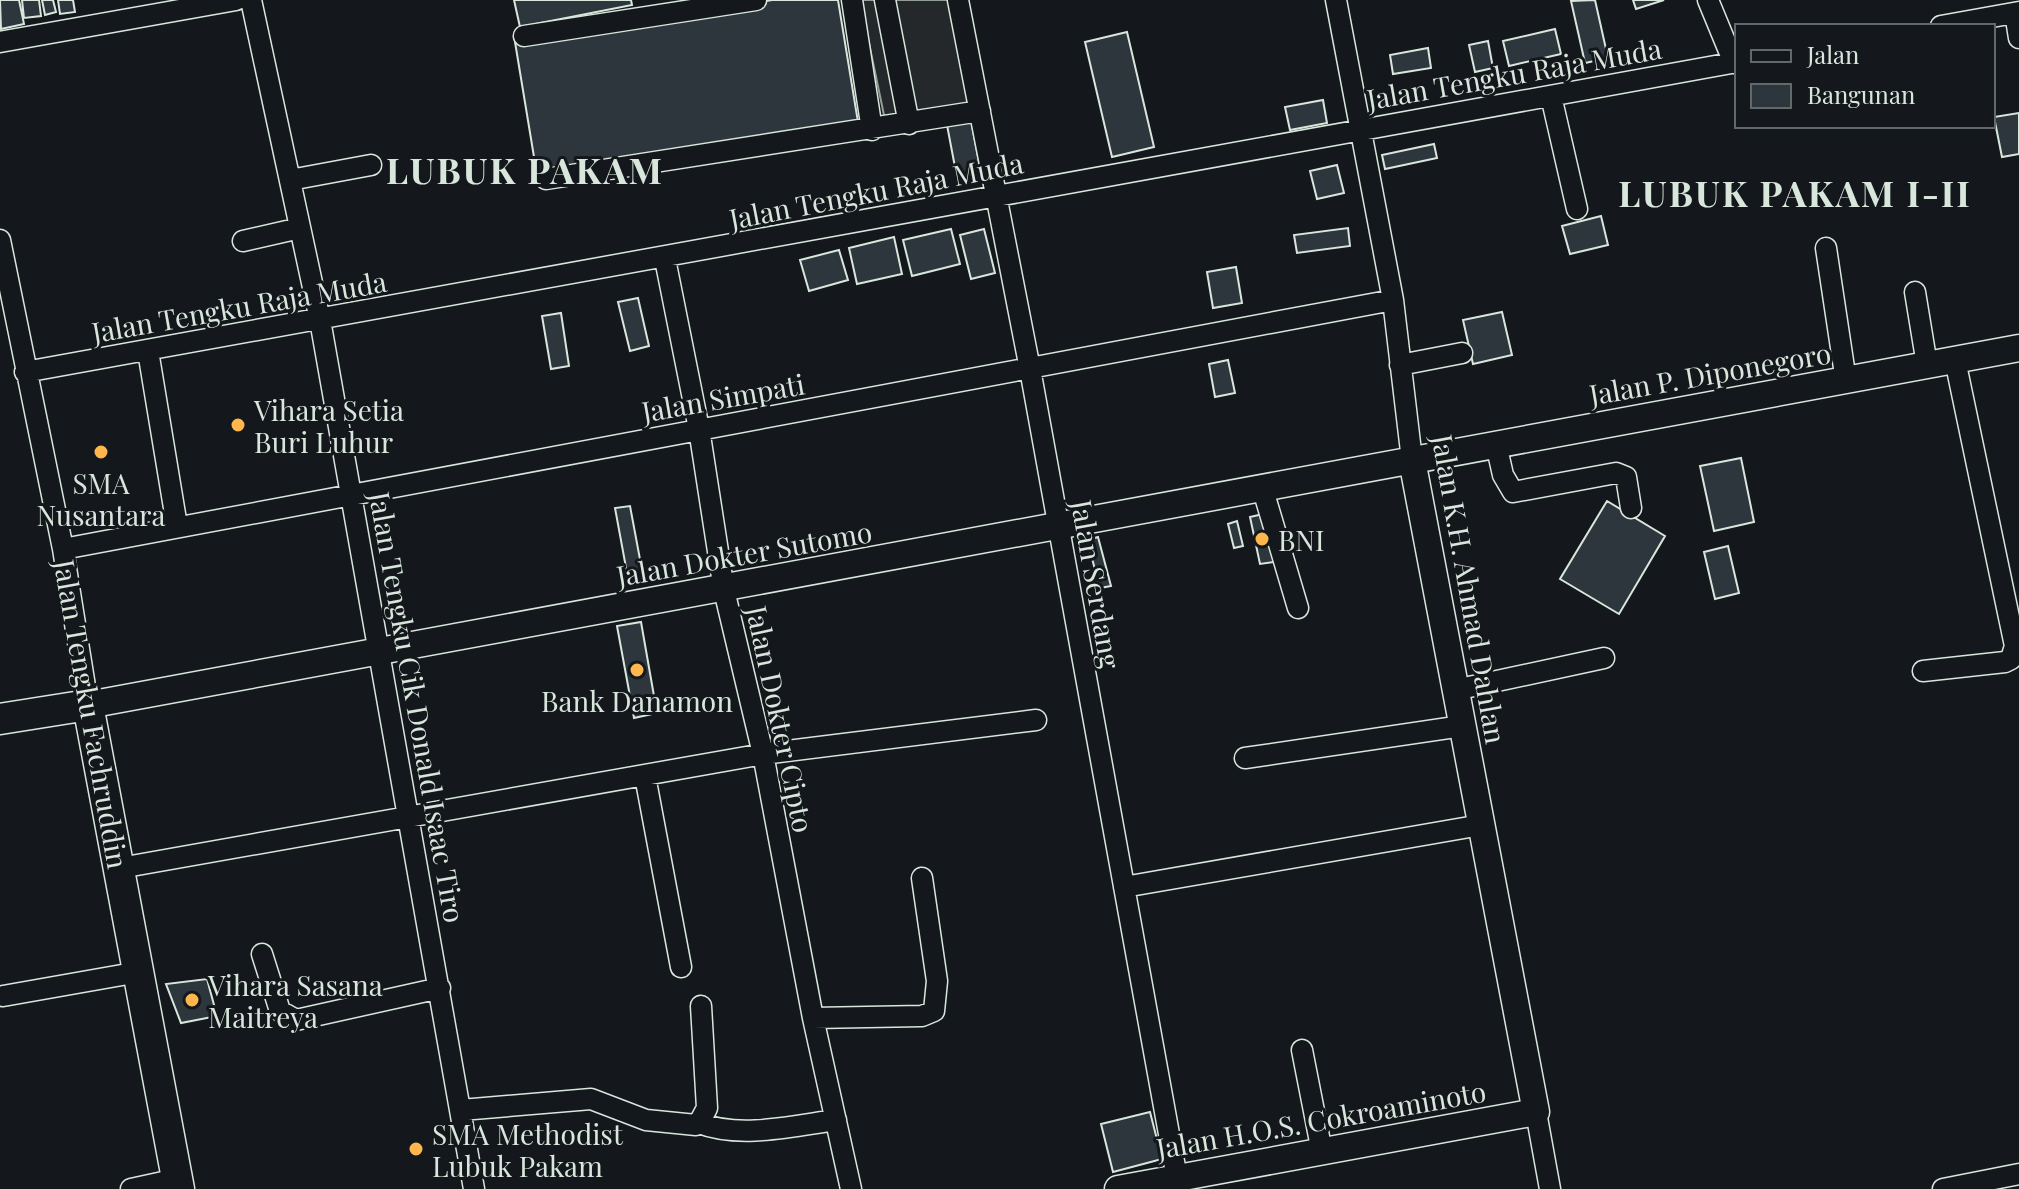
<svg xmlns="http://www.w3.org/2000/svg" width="2019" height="1189" viewBox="0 0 2019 1189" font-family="'Playfair Display',serif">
<rect width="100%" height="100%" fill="#14181c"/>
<path fill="#24282b" stroke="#939e99" stroke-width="2" d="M860,0h90l21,103 -86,17z"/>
<path fill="#2c363c" stroke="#d8e6dc" stroke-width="2" d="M0,0h19l5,24 -23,5z
M22,0h17l2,16 -17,2z
M42,0h11l3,12 -11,3z
M58,0h15l2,12 -15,2z
M514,0h117l1,5 -112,22z
M772,0h66l20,122 -321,53 -22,-133z
M1595,0l13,58 -23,5 -14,-62z
M1633,0h31l-28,9z
M1555,29l6,25 -52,12 -6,-25z
M1127,32l27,115 -42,10 -27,-115z
M1488,41l5,27 -18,4 -6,-27z
M1428,48l3,20 -38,6 -3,-19z
M1323,100l4,23 -37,7 -5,-23z
M2019,113v41l-17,3 -8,-40z
M971,120l11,58 -24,5 -11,-58z
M1434,144l3,14 -52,11 -3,-14z
M1337,165l7,28 -27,6 -7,-28z
M1601,216l7,29 -38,9 -8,-28z
M1348,228l2,18 -53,7 -3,-18z
M951,229l9,35 -48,12 -9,-36z
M984,229l11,44 -24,6 -11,-44z
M894,237l8,37 -45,10 -8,-36z
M839,250l9,30 -39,11 -9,-31z
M1236,267l6,36 -29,5 -6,-36z
M638,298l11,48 -19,5 -12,-49z
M1502,312l10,43 -39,9 -10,-44z
M561,313l8,53 -18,3 -9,-53z
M1228,360l7,33 -20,4 -6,-33z
M1741,458l13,64 -40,9 -14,-65z
M1607,501l58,35 -46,78 -59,-35z
M630,506l12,64 -15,3 -12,-65z
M1263,514l11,48 -14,2 -10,-47z
M1237,521l6,25 -9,2 -6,-24z
M1098,537l13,49 -11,2 -13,-48z
M1728,546l11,47 -24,6 -11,-47z
M641,622l16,91 -23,5 -17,-92z
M207,979l10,37 -36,7 -15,-39z
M1150,1112l12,47 -49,13 -12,-48z"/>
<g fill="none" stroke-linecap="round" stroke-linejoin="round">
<g stroke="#d8e6dc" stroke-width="23">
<path id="minor" d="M251,0l69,320 154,869
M852,0l20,130
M885,0l24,124
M958,0l72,369 147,809
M1336,0l57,300 19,160
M1708,0l26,63
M2015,13l4,25
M1941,26l78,-14
M524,36l232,-36
M0,42l236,-42
M1551,96l26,113
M546,179l434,-68
M290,180l81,-15
M0,240l63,309 25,156
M243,241l57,-13
M1826,248l20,133
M665,259l34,170 25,161 39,164 50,264 38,171
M1915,292l12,73
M148,351l29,175
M1400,365l62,-12
M25,372l1712,-310
M1496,444l7,31 10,17 103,-19 10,4 5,31
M1263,490l35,118
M63,549l1330,-249
M1923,671l82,-9 6,-3 4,-13 -60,-286
M1455,690l149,-32
M1245,758l217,-32
M645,776l36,191
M120,868l643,-114 273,-34
M1124,887l357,-62
M262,954l18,57 16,9 144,-32
M3,996l136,-24
M813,1018l109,-2 12,-5 3,-30 -15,-103
M1302,1050l20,102
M461,1110l130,-11 55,21 50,5 3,-2c41,16 94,3 137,-3
M1536,1112l14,77
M699,1123l8,-15 -6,-102
M131,1189l46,-10
M1943,1189l76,-15"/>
</g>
<g stroke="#d8e6dc" stroke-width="29">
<path id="major" d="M88,705l1931,-357
M1118,1189l418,-77 -124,-652"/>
</g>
<g stroke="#d8e6dc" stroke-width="33">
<path id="highway" d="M0,719l88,-14 91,484"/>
</g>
<use href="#minor" stroke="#14181c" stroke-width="20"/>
<use href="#major" stroke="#14181c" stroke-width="26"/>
<use href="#highway" stroke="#14181c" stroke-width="30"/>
</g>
<g fill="#ffb74d" stroke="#14181c" stroke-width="3">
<circle cx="238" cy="425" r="8"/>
<circle cx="101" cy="452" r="8"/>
<circle cx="1262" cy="539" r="8"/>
<circle cx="637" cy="670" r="8"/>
<circle cx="192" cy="1000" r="8"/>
<circle cx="416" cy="1149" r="8"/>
</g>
<g text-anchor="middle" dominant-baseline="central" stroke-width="6" stroke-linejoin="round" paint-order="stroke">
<g font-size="28" fill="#d8e6dc" stroke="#14181c">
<text transform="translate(1514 73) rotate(-10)">Jalan Tengku Raja Muda</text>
<text transform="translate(876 190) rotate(-11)">Jalan Tengku Raja Muda</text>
<text transform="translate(239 306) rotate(-10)">Jalan Tengku Raja Muda</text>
<text transform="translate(1710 373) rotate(-10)">Jalan P. Diponegoro</text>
<text transform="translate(723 397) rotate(-10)">Jalan Simpati</text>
<text transform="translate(744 553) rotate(-10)">Jalan Dokter Sutomo</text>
<text transform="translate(1097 584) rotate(80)">Jalan Serdang</text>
<text transform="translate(1470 589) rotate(80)">Jalan K.H. Ahmad Dahlan</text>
<text transform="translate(418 707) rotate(80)">Jalan Tengku Cik Donald Isaac Tiro</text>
<text transform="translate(92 714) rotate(80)">Jalan Tengku Fachruddin</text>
<text transform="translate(781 719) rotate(78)">Jalan Dokter Cipto</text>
<text transform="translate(1321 1119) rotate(-10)">Jalan H.O.S. Cokroaminoto</text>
</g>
<g font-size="28" fill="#d8e6dc" stroke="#14181c" text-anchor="start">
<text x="254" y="409">Vihara Setia<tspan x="254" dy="32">Buri Luhur</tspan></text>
<text x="101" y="482" text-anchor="middle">SMA<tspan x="101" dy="32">Nusantara</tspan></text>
<text x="1278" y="539">BNI</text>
<text x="637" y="700" text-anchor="middle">Bank Danamon</text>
<text x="208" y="984">Vihara Sasana<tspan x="208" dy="32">Maitreya</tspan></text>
<text x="432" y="1133">SMA Methodist<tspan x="432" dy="32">Lubuk Pakam</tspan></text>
</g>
<g font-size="36" font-weight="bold" letter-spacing="2" fill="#d8e6dc" stroke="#14181c">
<text x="525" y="169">LUBUK PAKAM</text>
<text x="1795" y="192">LUBUK PAKAM I-II</text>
</g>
</g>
<rect x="1735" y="24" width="260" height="104" fill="#14181c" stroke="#626a69" stroke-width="2"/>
<rect x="1751" y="50" width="40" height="12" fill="#14181c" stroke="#626a69" stroke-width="2"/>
<text x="1807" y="64" font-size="24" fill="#d8e6dc">Jalan</text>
<rect x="1751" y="84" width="40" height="24" fill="#2c363c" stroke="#626a69" stroke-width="2"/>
<text x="1807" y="104" font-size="24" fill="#d8e6dc">Bangunan</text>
</svg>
